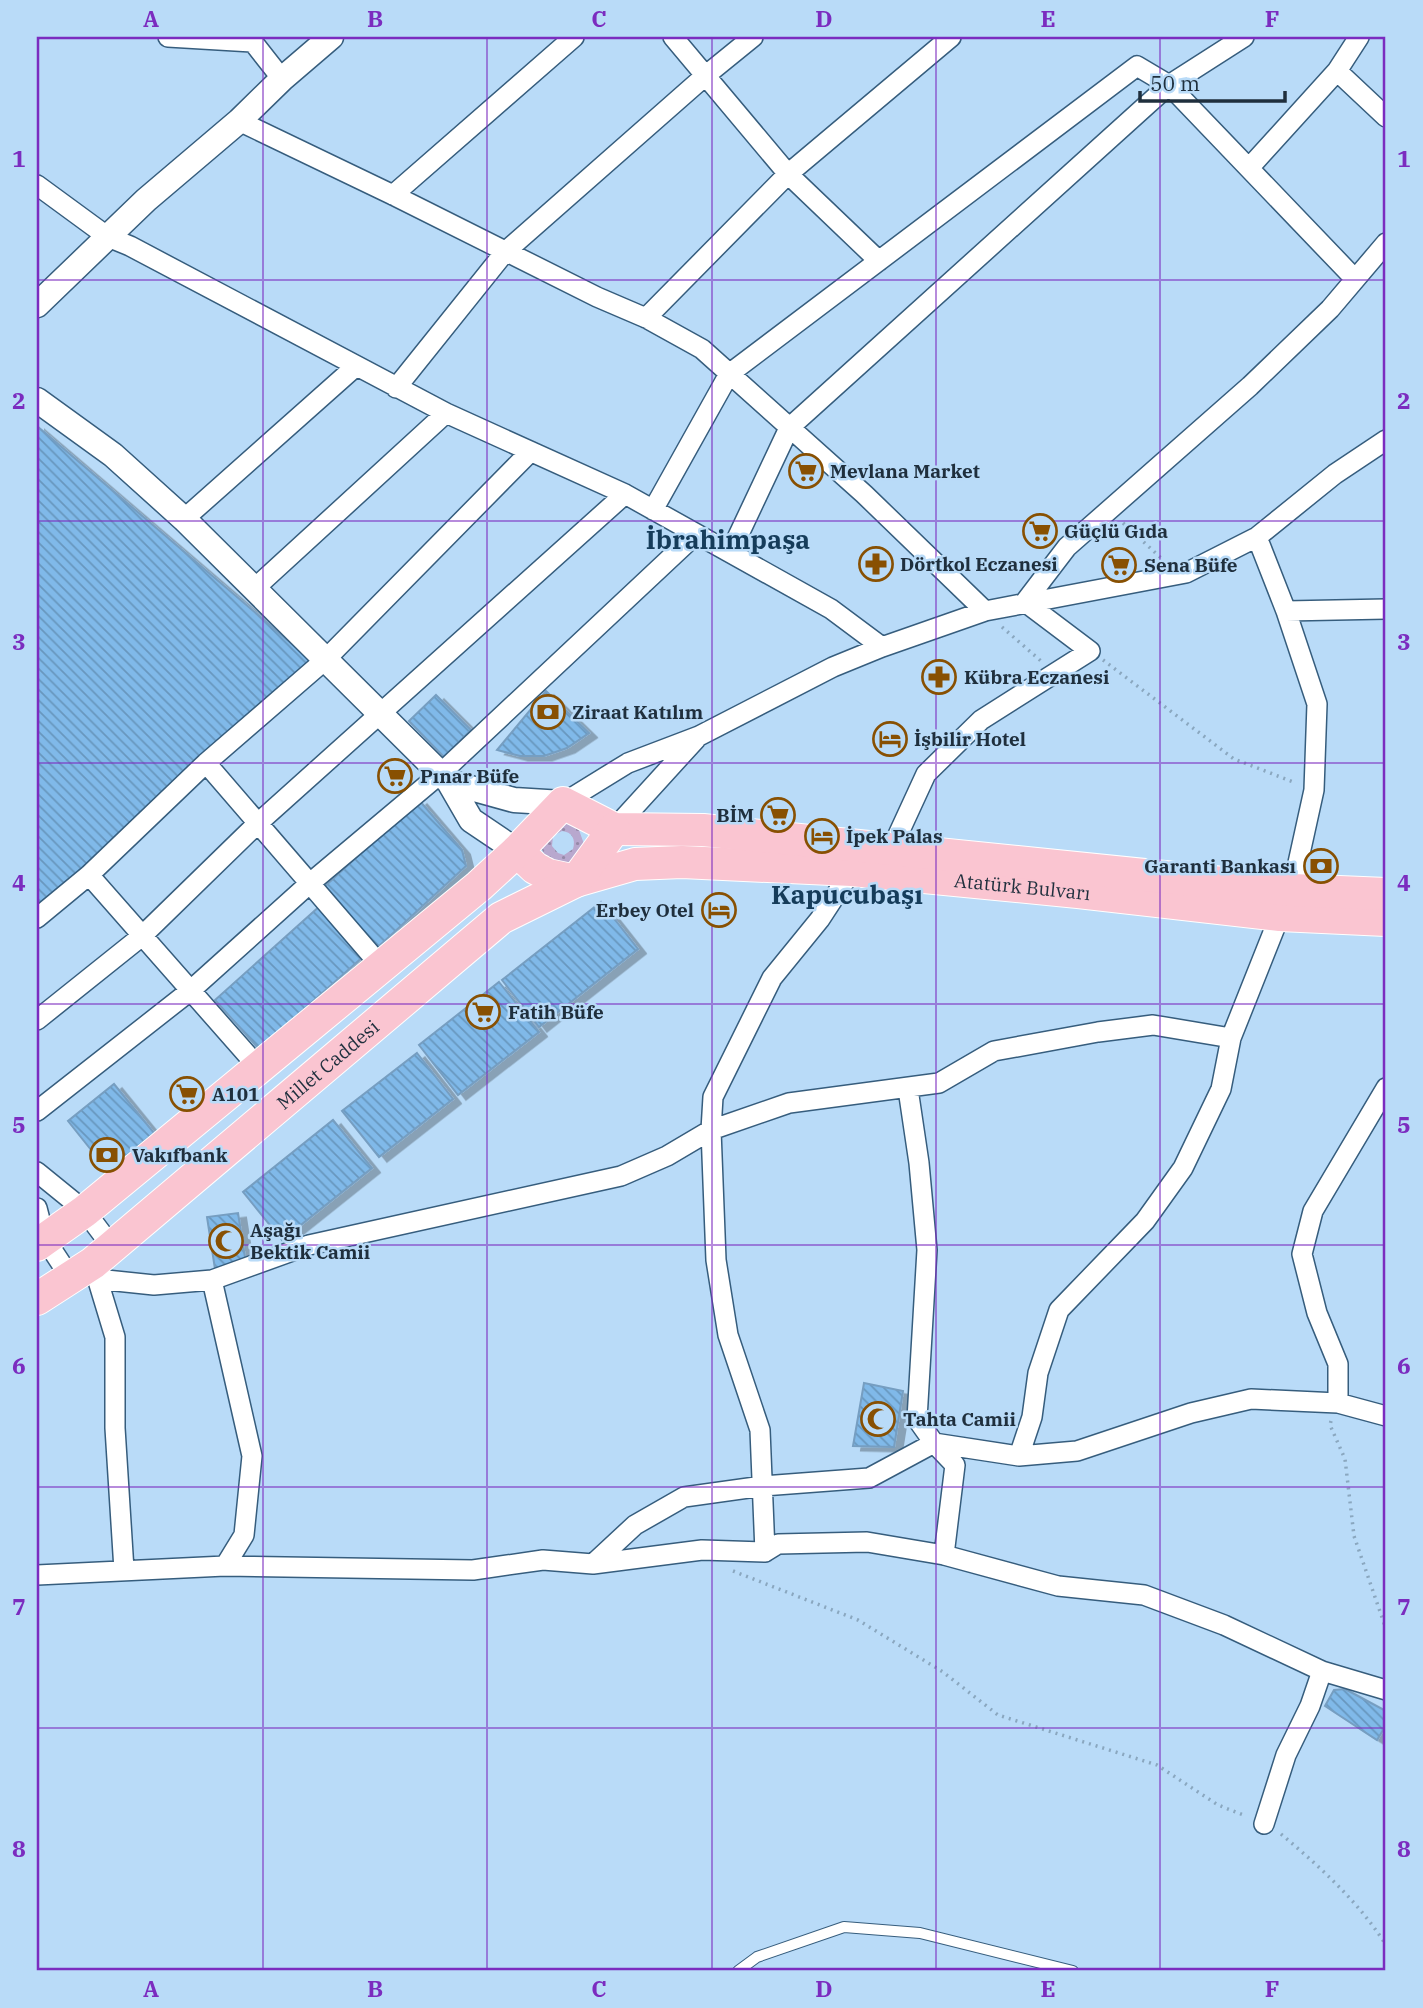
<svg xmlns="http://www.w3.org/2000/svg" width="1423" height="2008" viewBox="0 0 1423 2008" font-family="'IBM Plex Serif',serif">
<defs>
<pattern id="grass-dots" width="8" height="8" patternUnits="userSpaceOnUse" patternTransform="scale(1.75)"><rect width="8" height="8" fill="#b8a8ce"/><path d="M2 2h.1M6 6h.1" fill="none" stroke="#9589a8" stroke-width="1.8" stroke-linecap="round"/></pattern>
<pattern id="building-back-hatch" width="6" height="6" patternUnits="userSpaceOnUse" patternTransform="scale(1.75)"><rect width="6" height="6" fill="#80b9e9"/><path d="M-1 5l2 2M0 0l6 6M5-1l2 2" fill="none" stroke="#6897be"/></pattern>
<filter id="shadow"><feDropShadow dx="8" dy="4.5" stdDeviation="0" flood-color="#0004"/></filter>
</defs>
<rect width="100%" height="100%" fill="#b9dbf8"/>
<path fill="url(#grass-dots)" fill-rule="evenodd" d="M567,822l12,8 5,14 -13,18c-16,5 -29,-4 -31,-20zM562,831c10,1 14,8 11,18l-9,6 -6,-2 -6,-7 1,-10z"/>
<path fill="url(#building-back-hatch)" stroke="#769ec1" stroke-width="2" filter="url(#shadow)" d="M37,426l276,236 -276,247z
M546,691l43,42 -22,15 -23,8h-24l-23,-6z
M436,695l35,35 -27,27 -35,-36z
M419,800l43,50 4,16 -88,81 -55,-59z
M601,902l37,47 -99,78 -37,-47z
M321,905l44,50 -106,94 -44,-49z
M499,982l40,50 -81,63 -39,-50z
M417,1053l36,46 -74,58 -37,-46z
M114,1084l40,49 -46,38 -40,-50z
M333,1120l39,48 -90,72 -39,-48z
M238,1213l8,51 -31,5 -8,-52z
M864,1383l39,8 -9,56 -41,-1z
M1345,1689l41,22v14l-9,15 -52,-34 9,-16z"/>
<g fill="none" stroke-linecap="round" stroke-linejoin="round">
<g stroke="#365d7d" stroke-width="12">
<path id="service" d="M738,1971l19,-14 87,-30 76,6 153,38"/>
</g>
<g stroke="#365d7d" stroke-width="22">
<path id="minor" d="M168,37l84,5
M249,37l33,42
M673,37l115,137 91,87
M1337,71l49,46
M239,121l154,74 204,102 49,21 56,31 162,145 121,117
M1249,168l88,-97 22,-34
M37,185l71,52 22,9 316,167 179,81 206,115 51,38
M393,195l181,-158
M646,318l142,-144 163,-137
M396,388l109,-136 200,-176 48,-39
M653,510l76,-136 408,-308 32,19 186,194
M184,519l171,-152
M1257,537l29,74 31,93 -3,86 -22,100
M731,551l58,-123 380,-343 75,-48
M254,589l192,-176
M1025,602l42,-55 183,-161 80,-77 56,-66
M1286,611l100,-2
M206,763l175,203
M563,803l65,-40 71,-27 134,-69 49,-20 103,-36 201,-38 71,-36 78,-63 51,-34
M614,829l82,-90
M891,850l35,-76 55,-54 109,-69 -65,-49
M89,875l169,192
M37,918l52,-43 117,-112 119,-103 205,-208
M37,1020l105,-84 115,-112 368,-330
M908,1089l11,74 8,87 -10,169 17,24 21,22 -11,90
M37,1111l153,-120 119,-107 131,-110 255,-239
M37,1172l48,39 27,36
M37,1208l8,31 25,38
M95,1271l20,66v91l9,142
M97,1279l57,6 58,-5 97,-35 312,-69 46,-20 44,-26 78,-27 150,-20 55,-32 104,-19 55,-7 78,13
M212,1280l40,176 -8,79 -19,31
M1338,1403v-39l-21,-51 -15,-59 11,-43 73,-123
M1019,1456l13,-39 6,-44 21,-63 86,-89 38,-53 38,-79 10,-51 49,-123
M765,1552l-5,-122 -32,-95 -12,-75 -5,-130 2,-33 59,-119 48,-59 32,-49
M593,1564l42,-39 49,-28 79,-11 106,-8 65,-35 85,13 58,-5 114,-38 60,-14 87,4 48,13
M37,1575l188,-9 248,4 70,-10 50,4 109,-14 63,2 13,-8 89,-2 77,13 114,31 86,9 80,30 98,46 64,19
M1264,1824l22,-69 24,-49 12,-35"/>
</g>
<g stroke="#365d7d" stroke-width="27">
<path id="tertiary" d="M37,305l109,-105 93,-79 43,-42 49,-42
M37,400l76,55 71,64 265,263 22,38 46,31
M449,782l65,18 49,3"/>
</g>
<g stroke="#fff" stroke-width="34">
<g id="primary">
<path id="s1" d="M517,851l18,17 13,7 28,6 59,-17 47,-2 170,8 226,22 202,23 106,5"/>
<path d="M37,1245l48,-34 394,-325 38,-35 46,-48 51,26 89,1 589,60 94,4"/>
<path id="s2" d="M37,1299l56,-36 408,-345 75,-37 38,-52"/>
</g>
</g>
<path stroke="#8aa7bf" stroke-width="3.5" stroke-dasharray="2 5" stroke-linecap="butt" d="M1123,523l38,35
M1002,627l39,34
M1103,660l131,99 62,24
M1331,1421l-1,4 15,34 9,77 32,93
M733,1571l125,49 85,52 55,43 159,50 61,40 28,11
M1281,1834c39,33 77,67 105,111"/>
<use href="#service" stroke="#fff" stroke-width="10"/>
<use href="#minor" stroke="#fff" stroke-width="19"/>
<use href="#tertiary" stroke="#fff" stroke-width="24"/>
<use href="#primary" stroke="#fac5d1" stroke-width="32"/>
</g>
<path fill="none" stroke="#7b2cbf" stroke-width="2" stroke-opacity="0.55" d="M263,37v1934M487,37v1934M712,37v1934M936,37v1934M1160,37v1934M37,280h1349M37,521h1349M37,763h1349M37,1004h1349M37,1245h1349M37,1487h1349M37,1728h1349"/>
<defs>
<g id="supermarket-ring" transform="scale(1.75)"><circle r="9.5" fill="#b9dbf8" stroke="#885002" stroke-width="1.5"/><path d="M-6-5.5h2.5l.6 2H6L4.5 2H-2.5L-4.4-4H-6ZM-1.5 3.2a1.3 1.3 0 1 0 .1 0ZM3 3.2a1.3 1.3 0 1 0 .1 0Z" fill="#885002"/></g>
<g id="pharmacy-ring" transform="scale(1.75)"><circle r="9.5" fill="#b9dbf8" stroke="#885002" stroke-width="1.5"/><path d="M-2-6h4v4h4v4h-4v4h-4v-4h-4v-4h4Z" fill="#885002"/></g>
<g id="bank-ring" transform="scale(1.75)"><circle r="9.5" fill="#b9dbf8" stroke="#885002" stroke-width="1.5"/><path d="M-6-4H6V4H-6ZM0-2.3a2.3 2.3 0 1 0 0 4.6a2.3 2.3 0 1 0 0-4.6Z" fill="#885002"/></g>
<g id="hotel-ring" transform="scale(1.75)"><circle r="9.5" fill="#b9dbf8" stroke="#885002" stroke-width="1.5"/><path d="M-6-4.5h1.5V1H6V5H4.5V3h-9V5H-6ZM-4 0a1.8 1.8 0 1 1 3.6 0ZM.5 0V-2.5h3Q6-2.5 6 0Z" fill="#885002"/></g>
<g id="mosque-ring" transform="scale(1.75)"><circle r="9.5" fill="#b9dbf8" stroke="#885002" stroke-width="1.5"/><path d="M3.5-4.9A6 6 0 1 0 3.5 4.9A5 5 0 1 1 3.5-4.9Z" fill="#885002"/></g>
</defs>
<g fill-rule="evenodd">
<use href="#supermarket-ring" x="806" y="471"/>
<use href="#supermarket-ring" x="1040" y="531"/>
<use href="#pharmacy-ring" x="876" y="564"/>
<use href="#supermarket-ring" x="1119" y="565"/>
<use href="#pharmacy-ring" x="939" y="677"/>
<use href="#bank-ring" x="548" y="712"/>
<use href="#hotel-ring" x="890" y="739"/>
<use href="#supermarket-ring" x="395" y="776"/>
<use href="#supermarket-ring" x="778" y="815"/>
<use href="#hotel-ring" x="822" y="836"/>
<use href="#bank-ring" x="1321" y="866"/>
<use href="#hotel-ring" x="719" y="910"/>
<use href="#supermarket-ring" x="483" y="1012"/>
<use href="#supermarket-ring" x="187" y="1094"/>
<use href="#bank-ring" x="107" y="1155"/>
<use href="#mosque-ring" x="226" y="1241"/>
<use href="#mosque-ring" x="878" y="1419"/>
</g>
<g text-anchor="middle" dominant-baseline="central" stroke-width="5" stroke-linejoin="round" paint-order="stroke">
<g font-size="19" font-weight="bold" fill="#1f2f3d" stroke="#b9dbf8" text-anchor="start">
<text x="830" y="471">Mevlana Market</text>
<text x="1064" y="531">Güçlü Gıda</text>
<text x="900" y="564">Dörtkol Eczanesi</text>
<text x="1144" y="565">Sena Büfe</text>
<text x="964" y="677">Kübra Eczanesi</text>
<text x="572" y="712">Ziraat Katılım</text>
<text x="914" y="739">İşbilir Hotel</text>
<text x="420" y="776">Pınar Büfe</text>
<text x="754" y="815" text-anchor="end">BİM</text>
<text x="846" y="836">İpek Palas</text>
<text x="1296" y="866" text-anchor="end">Garanti Bankası</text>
<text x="694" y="910" text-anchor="end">Erbey Otel</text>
<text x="508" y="1012">Fatih Büfe</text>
<text x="212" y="1094">A101</text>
<text x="132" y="1155">Vakıfbank</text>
<text x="250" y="1230">Aşağı<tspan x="250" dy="22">Bektik Camii</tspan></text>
<text x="903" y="1419">Tahta Camii</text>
</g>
<g font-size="19" fill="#1f2f3d" stroke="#b9dbf8">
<text stroke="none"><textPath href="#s1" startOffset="518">Atatürk Bulvarı</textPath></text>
<text stroke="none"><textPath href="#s2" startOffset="374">Millet Caddesi</textPath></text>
</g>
<g font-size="26" font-weight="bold" fill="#153c5a" stroke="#b9dbf8">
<text x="728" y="539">İbrahimpaşa</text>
<text x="847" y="894">Kapucubaşı</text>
</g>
</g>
<rect width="1423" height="2008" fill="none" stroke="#b9dbf8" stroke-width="77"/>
<path d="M1140 91v10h145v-10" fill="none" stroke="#1f2f3d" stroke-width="3.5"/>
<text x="1150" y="91" font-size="21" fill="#1f2f3d" stroke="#b9dbf8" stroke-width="5" paint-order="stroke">50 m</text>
<rect x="38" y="38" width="1346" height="1931" fill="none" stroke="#7b2cbf" stroke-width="2.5"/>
<g font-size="23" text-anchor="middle" font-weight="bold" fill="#7b2cbf">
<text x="151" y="27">A</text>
<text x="375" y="27">B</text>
<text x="599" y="27">C</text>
<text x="824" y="27">D</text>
<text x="1048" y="27">E</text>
<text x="1272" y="27">F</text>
<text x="19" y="167">1</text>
<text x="1404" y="167">1</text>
<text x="19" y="409">2</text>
<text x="1404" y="409">2</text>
<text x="19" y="650">3</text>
<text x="1404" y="650">3</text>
<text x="19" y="891">4</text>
<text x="1404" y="891">4</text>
<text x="19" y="1133">5</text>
<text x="1404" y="1133">5</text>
<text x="19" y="1374">6</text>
<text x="1404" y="1374">6</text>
<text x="19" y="1615">7</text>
<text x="1404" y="1615">7</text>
<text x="19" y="1857">8</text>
<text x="1404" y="1857">8</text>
<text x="151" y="1997">A</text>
<text x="375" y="1997">B</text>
<text x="599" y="1997">C</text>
<text x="824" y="1997">D</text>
<text x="1048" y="1997">E</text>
<text x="1272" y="1997">F</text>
</g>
</svg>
